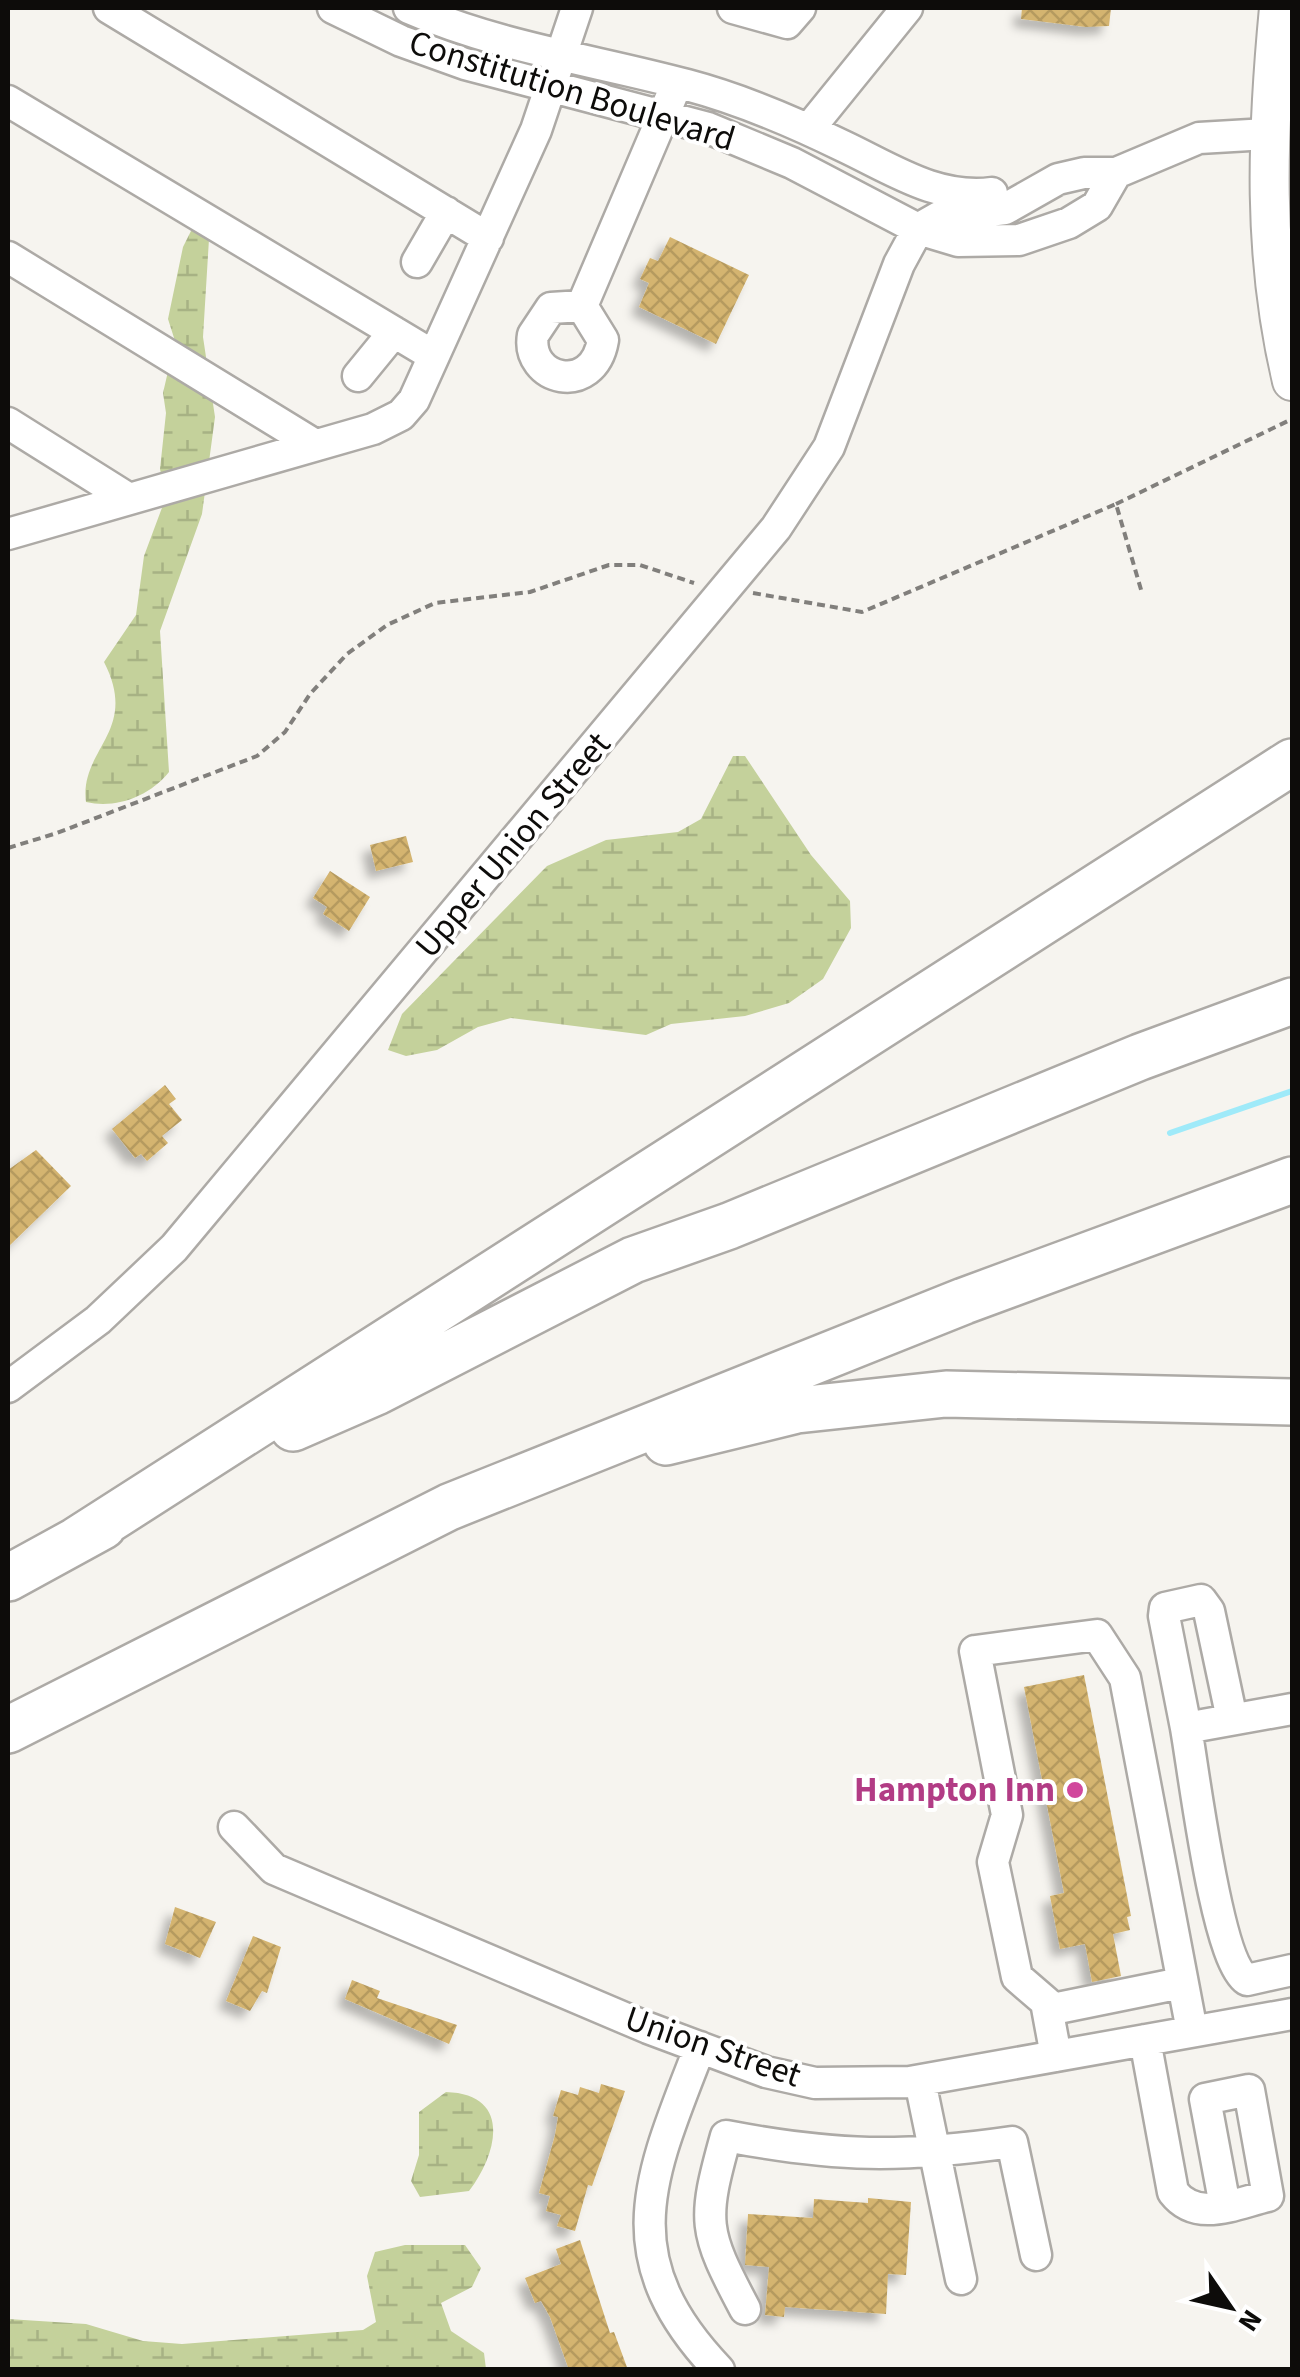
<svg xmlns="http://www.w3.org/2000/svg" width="1300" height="2377" viewBox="0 0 1300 2377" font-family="'Source Sans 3',sans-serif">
<defs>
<pattern id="wetland-marsh" width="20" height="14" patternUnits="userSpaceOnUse" patternTransform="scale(2.5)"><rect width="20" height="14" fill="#c4d19b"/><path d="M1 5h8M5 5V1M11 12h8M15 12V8" fill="none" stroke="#a7b284"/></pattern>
<pattern id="building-cross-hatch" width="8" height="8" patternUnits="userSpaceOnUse" patternTransform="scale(2.5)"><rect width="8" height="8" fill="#d4b46f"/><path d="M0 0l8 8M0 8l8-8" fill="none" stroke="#b59a5f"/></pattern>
<filter id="shadow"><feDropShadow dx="-8" dy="8" stdDeviation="5" flood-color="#0004"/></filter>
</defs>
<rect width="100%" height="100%" fill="#f6f4ef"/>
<path fill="url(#wetland-marsh)" d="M193,227l12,4 4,8 -6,98 12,80 -13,97 -42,117 9,141c-20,25 -54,37 -83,30 -7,-53 54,-70 18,-140l32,-47 8,-59 22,-59 -6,-28 6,-56 -3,-20 12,-52 -7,-22 15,-72z
M733,756h12l66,99 39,46 1,27 -28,51 -34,24 -44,13 -74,8 -25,11 -135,-17 -33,9 -41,23 -31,6 -18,-6 14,-36 145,-148 59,-26 72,-8 23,-13z
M446,2092c66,2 52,61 23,99l-49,6 -9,-16 8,-26v-43z
M405,2245h60l16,23 -9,19 -31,16 10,28 33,22 2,16h-478v-50l78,5 57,17 39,3 181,-14 13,-8 -9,-46 8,-24z"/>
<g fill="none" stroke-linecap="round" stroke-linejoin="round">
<path stroke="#9feaf9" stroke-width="6" d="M1170,1133l122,-42"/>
</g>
<path fill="url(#building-cross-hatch)" filter="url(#shadow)" d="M1022,8h89l-2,18 -23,1 -65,-8z
M670,237l79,38 -33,69 -77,-37 10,-24 -9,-4 10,-21 8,3z
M406,836l7,26 -37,9 -6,-26z
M330,871l40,26 -21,34 -26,-17 4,-7 -14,-9z
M165,1085l11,14 -7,5 13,16 -20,16 6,7 -21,18 -6,-7 -6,4 -23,-29z
M36,1150l35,36 -63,61v-77z
M1084,1675l47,241 -4,1 3,13 -17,4 8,42 -29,6 -7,-38 -25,5 -10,-53 14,-3 -40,-206z
M175,1907l41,15 -16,36 -35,-14z
M253,1936l28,11 -14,46 -5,-2 -12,20 -24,-10z
M352,1980l28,11 -3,7 80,27 -8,19 -104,-45z
M601,2084l24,7 -33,95 -4,-1 -13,46 -18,-5 4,-11 -15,-4 4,-15 -11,-3 16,-58 3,-18 -5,-1 8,-26 17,5 2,-8 19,6z
M868,2198l43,4 -5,73 -18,-1 -2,40 -101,-7 -1,10 -19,-2 4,-48 -24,-2 3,-51 65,4 1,-19 54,4z
M580,2240l30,93 4,-1 14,38h-59l-19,-53 -9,-16 -6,2 -10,-25 36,-14 -5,-15z"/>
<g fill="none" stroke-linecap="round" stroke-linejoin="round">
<g stroke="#adaaa6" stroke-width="35">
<path id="minor" d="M109,8l379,230
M333,8l68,33 64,23 243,64 84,35 126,66 40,12 61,-1 50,-17 28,-17 19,-33
M409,8c89,39 185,52 278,77 53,14 107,37 156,61 49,23 93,54 149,47
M733,8l54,15 13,-15
M8,101l426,255
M809,129l98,-121
M8,257l307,188
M417,262l29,-50
M582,306l21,34c-10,58 -78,40 -70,-5l18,-27 31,-2 90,-211
M358,376l36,-44
M8,423l121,76
M8,534l365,-105 28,-14 13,-15 122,-270 41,-122
M8,1387l90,-67 76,-72 602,-720 53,-81 70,-183 19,-35 21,-12 66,-8 53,-30 26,-6h32l83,-35 68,-4
M1292,1709l-106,19c8,44 30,232 61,252l45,-10
M1186,1728l-22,-112 1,-8 36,-8 8,11 23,108
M234,1827l40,42 374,159 118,44 49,11 95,-1 382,-68
M1048,2010l133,-27
M1145,2040l28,152c24,31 61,12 95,4l-19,-106 -44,9 20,107
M700,2047c-50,129 -90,209 19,323
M1056,2056l-10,-54 -29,-25 -24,-115 14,-47 -32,-164 122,-16 28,43 67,353
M920,2081l41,198
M745,2309c-42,-79 -43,-87 -19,-173 110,21 176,22 286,6l24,113"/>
</g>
<g stroke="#adaaa6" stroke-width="42">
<path id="major" d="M1279,8c-12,127 -17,247 13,373"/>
</g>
<g stroke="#adaaa6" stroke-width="50">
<path id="highway" d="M293,1428l85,-37 255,-131 96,-34 411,-169 152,-56
M666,1442l131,-32 149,-16 346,8
M77,1540l1215,-778
M8,1578l95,-52
M8,1730l441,-223 515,-206 328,-121"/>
</g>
<path stroke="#817f7c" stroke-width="4" stroke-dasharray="8 5" stroke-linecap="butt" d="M1116,504l176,-85
M753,593l109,19 254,-108 26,89
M8,848l49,-15 200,-77 28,-24 25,-38 37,-40 40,-29 48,-22 95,-11 79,-27h31l54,18"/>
<use href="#minor" stroke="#fff" stroke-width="30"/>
<use href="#major" stroke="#fff" stroke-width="38"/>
<use href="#highway" stroke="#fff" stroke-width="45"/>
</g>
<circle fill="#d1479c" stroke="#fff" stroke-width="4" cx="1075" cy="1790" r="10"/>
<g text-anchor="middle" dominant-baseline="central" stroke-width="8" stroke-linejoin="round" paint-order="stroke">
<g font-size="35" fill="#0d0c0a" stroke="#fff">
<text transform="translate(572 91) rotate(17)">Constitution Boulevard</text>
<text transform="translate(513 845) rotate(-50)">Upper Union Street</text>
<text transform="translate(713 2047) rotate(19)">Union Street</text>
</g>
<g font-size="35" font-weight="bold" fill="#b23c85" stroke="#fff" text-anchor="end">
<text x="1055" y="1790">Hampton Inn</text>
</g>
</g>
<rect width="1300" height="2377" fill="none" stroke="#0d0c0a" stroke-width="20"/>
<g transform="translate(1230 2307) rotate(124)" stroke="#ffffff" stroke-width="8" paint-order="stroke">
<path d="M0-8L18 38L0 25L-18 38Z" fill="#0d0c0a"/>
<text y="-15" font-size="28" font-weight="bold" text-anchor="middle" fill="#0d0c0a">N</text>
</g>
</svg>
